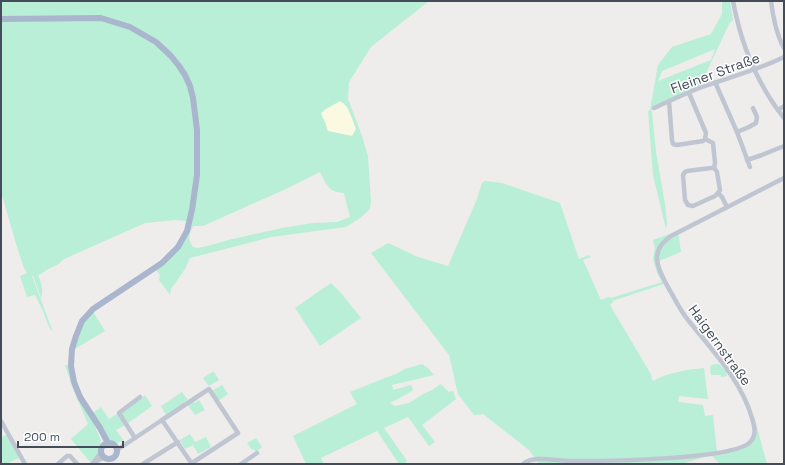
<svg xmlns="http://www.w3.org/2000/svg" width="785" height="465" font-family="'Space Grotesk',sans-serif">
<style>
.commercial{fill:#fcf9e3}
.green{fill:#b8efd6;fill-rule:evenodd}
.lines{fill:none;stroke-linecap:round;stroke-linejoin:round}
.minor{stroke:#bfc6d2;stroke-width:4.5}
.major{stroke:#aab6cd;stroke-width:6}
.labels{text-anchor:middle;stroke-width:3;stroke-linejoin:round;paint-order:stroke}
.street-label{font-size:14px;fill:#444c5a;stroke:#fff}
</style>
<rect width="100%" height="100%" fill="#efecec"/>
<path class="commercial" d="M339,101l4,2 4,4 9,22 -3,7 -26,-5 -2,-9 -3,-6 -1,-3 5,-4z"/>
<g class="green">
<path d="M1,1h428l-58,46 -22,35 -1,17 14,37 6,20 3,46 -1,7 -10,9 -14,9 -75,10 -81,21 -5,11 -14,20 -1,6 -11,-15 1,-5 -5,-6 22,-23 9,-16 2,-9 -13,-1 -30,3 -81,36 -7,6 -9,4 -7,5 -3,1c3,7 6,15 3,23l-8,-22h-1l21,56 -5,-7 -5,-14 -8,-16 -8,2 -7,-21 7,-3 -3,-5 -7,-21 -16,-55zM340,101c10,5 12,18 16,28l-4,7 -24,-5 -3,-9 -3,-6 -1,-3 5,-4zM320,172c7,13 8,20 24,21l6,24 -13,5 -24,1 -31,5 -54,12 -20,6 -11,2 -4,-1c-6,-8 -4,-12 0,-21h10l83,-37z"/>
<path d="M722,1h8l3,19 -4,4 -29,62 -10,8 -39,16 1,2 4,40 9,52 2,20 -1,5 -13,-54 -5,-64 2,-1 8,-45 14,-18 39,-13 11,-20zM715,49l-4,11 -53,21 4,-10z"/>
<path d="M485,181l17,2 58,20 19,56 10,-4 2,2 -8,3 18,40 7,-3 3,1 51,-16 -5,-9 -4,-14 2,-11 -2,-8 25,-9 3,21 -22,9 1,6 18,40 -14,-23 -52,17 1,1 -3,3 42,71 -1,2 2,3c15,-9 34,-11 51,-13l4,31 -29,-3 -1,6 25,3 2,11 8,-1 4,37c13,-2 28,-1 37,-12v-24l13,48h-47l-9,-9 -26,8v1h-146l-10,-14 -46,-36 -9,1 -16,-21 -9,-39 -78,-102 17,-10 30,14 30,9 29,-67 5,-16z"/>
<path d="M331,283l10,10 20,25 -41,28 -25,-38z"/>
<path d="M92,310l13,21 -32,19 10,-29z"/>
<path d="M422,364l6,4 6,7 -42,10 1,5 18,-5 2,5 -4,3 -19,10 5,3 14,-3 16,-10 7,-3 9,-6 8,8 4,-1 3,8 -34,26 13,17 -6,4 -21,-29 -24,11 23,33 -3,3h-5l-22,-33 -56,27 3,6h-18l-13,-28 64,-32 -7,-12 35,-14 11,-4 9,-5z"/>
<path d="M715,364h4l5,6 2,1 1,5 -6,1v-2h-10l-1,-9z"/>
<path d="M65,365h5l31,76 -3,9 1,1 -1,4 -8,7 -19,-23 17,-15 -15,-35z"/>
<path d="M212,372h2l5,8 -10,6 -6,-8z"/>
<path d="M222,385l6,9 -10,7 -6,-10z"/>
<path d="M182,392l6,8 -22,15 -5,-9z"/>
<path d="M145,395l7,11 -24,17 -6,-9 1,-3z"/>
<path d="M199,400l6,10 -10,5 -7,-10 5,-4 2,2z"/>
<path d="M101,407l8,12 8,-5 8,11 -9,5 8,11 -8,2 -7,-3 -15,-25v-3z"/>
<path d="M9,434l12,23 -15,7h-3l-2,-10v-17z"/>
<path d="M190,434l5,8 11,-5 5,10 -13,7 -5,-9 -8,4 -5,-9z"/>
<path d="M256,438l6,9 -6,5 -3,-3 -1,1 -5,-7z"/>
</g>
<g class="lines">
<g class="minor">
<path d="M733,1c8,43 24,83 51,117"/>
<path d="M771,1c2,16 5,33 13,47"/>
<path d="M715,82l22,50 13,35"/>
<path d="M669,101l3,39 1,4 4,1 26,-4 2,-2 1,-6 -17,-40"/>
<path d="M654,108c16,-7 32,-15 48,-21 28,-10 56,-17 82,-30"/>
<path d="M778,110l6,-4"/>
<path d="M737,132l12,-5 7,-4 1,-6 -4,-9"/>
<path d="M705,139l8,4 2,20 -1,5"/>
<path d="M747,160l15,-5 22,-9"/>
<path d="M711,168h3l3,4 3,18 -2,3 -3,3 -22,10 -5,-1 -3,-5 -2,-25 2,-3 2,-1z"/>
<path d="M718,193l4,4 5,10"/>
<path d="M162,420l47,-31 29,44 -46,30"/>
<path d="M1,421l24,43"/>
<path d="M135,438l-16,-25 21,-16"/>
<path d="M117,450l45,-30 30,44"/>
<path d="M97,461l7,-4"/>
<path d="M58,464l9,-8h3l7,8"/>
<path d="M92,464l9,-11"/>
<path d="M143,464l35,-22"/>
<path d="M241,464l16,-11"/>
<path d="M523,464c10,-10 37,-2 50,-3 28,0 165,-1 178,-20 6,-7 3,-16 1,-23 -11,-38 -40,-68 -64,-98 -8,-10 -13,-21 -19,-31 -5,-10 -12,-20 -12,-31 0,-10 6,-16 14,-22l113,-58"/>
</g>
<g class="major">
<path d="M1,19l100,-1 29,9 26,15 15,14 8,10 6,9 5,11 3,12 4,32v45l-5,35 -5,21 -9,16 -16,16 -69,46 -11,12 -6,15 -4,13 -1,17 3,16 6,15 20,31 8,15"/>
<circle cx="109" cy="451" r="8"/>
</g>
</g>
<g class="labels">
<g class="street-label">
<text transform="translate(715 73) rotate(-20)" y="5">Fleiner Straße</text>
<text transform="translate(720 345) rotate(54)" y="5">Haigernstraße</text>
</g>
</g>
<rect width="785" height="465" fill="none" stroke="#444c5a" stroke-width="4"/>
<path d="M18 441v6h105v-6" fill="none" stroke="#444c5a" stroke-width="2"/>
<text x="24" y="441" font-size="12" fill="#444c5a" stroke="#ffffff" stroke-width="3" paint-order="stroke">200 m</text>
</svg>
